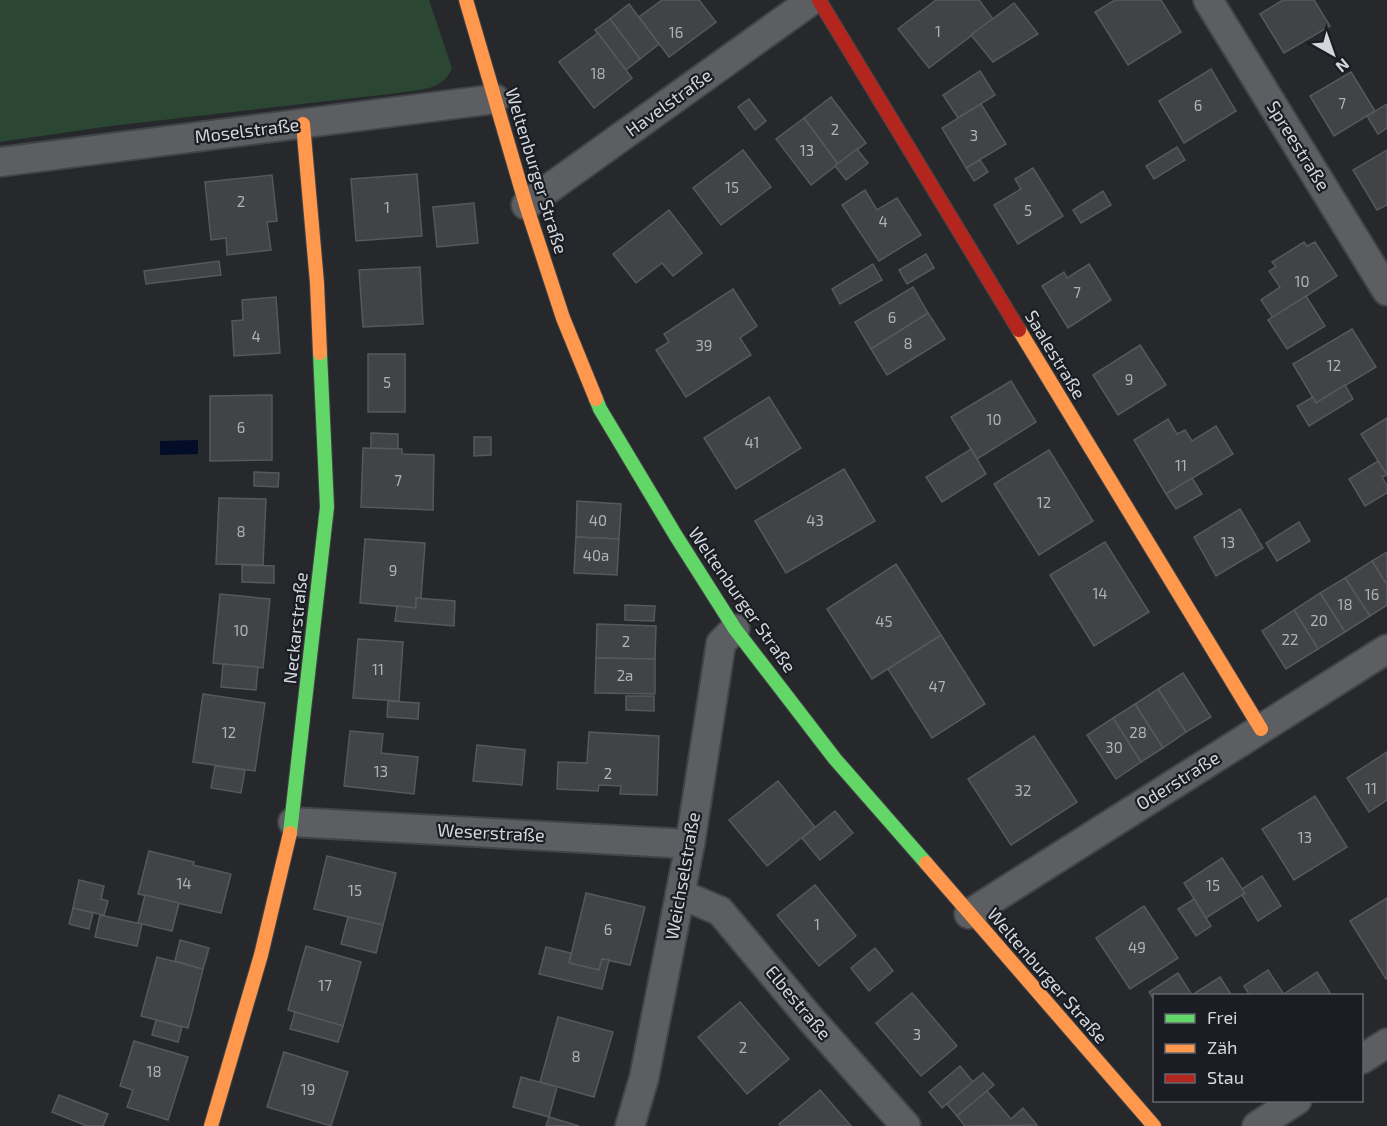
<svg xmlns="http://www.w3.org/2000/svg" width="1387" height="1126" font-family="'Exo 2',sans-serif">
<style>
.green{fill:#2b4734}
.water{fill:#040d28}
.building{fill:#414346;stroke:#56585b;stroke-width:1.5}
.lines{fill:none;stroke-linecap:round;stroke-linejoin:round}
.street-casing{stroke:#424448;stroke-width:32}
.fast-casing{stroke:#424448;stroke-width:16}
.slow-casing{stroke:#424448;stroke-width:16}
.jam-casing{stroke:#424448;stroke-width:16}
.street{stroke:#5c5e61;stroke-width:28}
.fast{stroke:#63d668;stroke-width:14}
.slow{stroke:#ff974d;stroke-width:14}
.jam{stroke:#b3261e;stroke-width:14}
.labels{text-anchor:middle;stroke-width:4.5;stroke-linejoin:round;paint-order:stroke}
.number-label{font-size:15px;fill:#afb2b6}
.street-label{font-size:18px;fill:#d4d7dc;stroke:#1a1d24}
</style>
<rect width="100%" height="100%" fill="#26282b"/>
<path class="green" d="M0,0h429l23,68c-9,23 -32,21 -54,25l-295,34 -103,15z"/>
<path class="water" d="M198,440v14l-38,1v-14z"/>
<g class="building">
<path d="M662,0h37l17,22 -47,35 -30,-40z"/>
<path d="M936,0h43l14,19 -64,49 -31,-39z"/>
<path d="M1115,0h46l20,32 -53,33 -33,-53z"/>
<path d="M1283,0h31l16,26 -46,27 -24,-39z"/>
<path d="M1014,3l24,31 -45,28 -22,-27z"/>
<path d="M629,4l30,40 -19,15 -30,-40z"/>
<path d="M610,19l30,40 -14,11 -31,-40z"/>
<path d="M598,33l34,45 -38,30 -35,-46z"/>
<path d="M1211,69l25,42 -52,32 -25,-42z"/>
<path d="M980,71l15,24 -37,23 -15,-23z"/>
<path d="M1351,72l24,39 -41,25 -24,-40z"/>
<path d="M831,97l35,46 -28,21 -34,-46z"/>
<path d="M749,99l17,22 -11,9 -17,-23z"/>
<path d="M981,104l25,40 -40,24 -24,-40z"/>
<path d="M1387,104v24l-9,6 -11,-18z"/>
<path d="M804,118l34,46 -27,21 -35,-46z"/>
<path d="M1177,147l8,13 -31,19 -8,-13z"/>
<path d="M857,149l11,14 -22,17 -11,-14z"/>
<path d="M743,150l28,37 -50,38 -28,-37z"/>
<path d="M1387,150v55l-10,5 -24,-40z"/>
<path d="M980,160l8,12 -14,9 -8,-13z"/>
<path d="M1033,168l30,48 -45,28 -24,-39 27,-16 -6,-10z"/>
<path d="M417,174l5,62 -66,5 -5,-62z"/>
<path d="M272,175l5,46 -10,1 4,28 -44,5 -1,-17 -15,2 -6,-58z"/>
<path d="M865,190l12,20 20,-12 24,37 -42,26 -37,-56z"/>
<path d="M1103,191l8,14 -30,18 -8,-13z"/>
<path d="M474,203l4,40 -41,4 -4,-40z"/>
<path d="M669,210l33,43 -29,23 -11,-13 -26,20 -23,-29z"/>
<path d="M1304,242l3,4 8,-4 22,34 -64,42 -12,-18 19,-13 -11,-16 7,-4 -4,-5z"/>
<path d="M926,254l8,14 -27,16 -8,-14z"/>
<path d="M219,261l2,14 -75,9 -2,-13z"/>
<path d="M873,264l9,16 -42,24 -8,-15z"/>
<path d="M1089,264l22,36 -43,28 -26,-42 22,-14 3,6z"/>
<path d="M420,267l3,57 -60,3 -4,-57z"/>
<path d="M913,287l15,26 -57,36 -16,-27z"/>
<path d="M733,289l24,37 -17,12 11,17 -65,42 -30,-47 13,-8 -5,-8z"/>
<path d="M1306,296l19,30 -38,23 -19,-29z"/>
<path d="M276,297l4,56 -46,3 -2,-35 11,-1 -1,-20z"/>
<path d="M928,313l17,26 -58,36 -16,-26z"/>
<path d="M1352,329l24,38 -60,36 -23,-39z"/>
<path d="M1140,345l26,40 -48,30 -25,-40z"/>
<rect x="368" y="354" width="37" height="58"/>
<path d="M1011,381l25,41 -59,37 -26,-42z"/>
<path d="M1345,385l8,14 -44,27 -12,-20 16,-9 3,6z"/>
<path d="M272,395v65l-62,1v-65z"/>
<path d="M769,397l32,51 -65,41 -32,-51z"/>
<path d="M1387,418v57l-26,-41z"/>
<path d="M1168,419l9,15 8,-4 7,11 24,-15 17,28 -67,40 -32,-54z"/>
<path d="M371,433l27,1v15l-27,-1z"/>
<path d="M474,437h17v18l-17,1z"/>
<path d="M363,448l39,1v5l32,1 -1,55 -72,-3z"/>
<path d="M971,449l15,25 -44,28 -16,-25z"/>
<path d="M1049,450l44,71 -54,34 -45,-71z"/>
<path d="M1378,461l9,14 -5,2 5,9v7l-22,13 -16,-27z"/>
<path d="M844,469l31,52 -89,52 -31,-52z"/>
<path d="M254,472l25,1 -1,14 -24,-1z"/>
<path d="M1192,478l10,16 -26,15 -10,-15z"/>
<path d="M219,498l47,1 -3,66 -47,-1z"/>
<path d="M577,501l44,3 -2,35 -43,-2z"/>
<path d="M1240,509l23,39 -47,28 -22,-39z"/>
<path d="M1299,522l11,19 -33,20 -11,-18z"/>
<path d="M576,537l43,2 -2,36 -43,-2z"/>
<path d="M365,539l60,4 -4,55h-5v10l-56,-5z"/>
<path d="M1105,542l44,70 -55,34 -44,-71z"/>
<path d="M1387,552v33l-15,-24z"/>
<path d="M1372,561l15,24v20l-17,11 -25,-38z"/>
<path d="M896,564l45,71 -69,44 -45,-70z"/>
<path d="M242,565l32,1v17l-32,-1z"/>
<path d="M1345,578l25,38 -25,16 -25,-39z"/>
<path d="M1320,593l25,39 -27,17 -24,-39z"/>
<path d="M220,594l50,5 -7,69 -50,-5z"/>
<path d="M416,598l39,3 -1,25 -59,-5 2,-15 19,2z"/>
<path d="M625,605l30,1 -1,15 -29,-1z"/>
<path d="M1294,610l24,39 -32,20 -24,-38z"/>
<path d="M597,624l59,2 -1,33 -59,-1z"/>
<path d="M941,635l44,69 -53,34 -44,-69z"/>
<path d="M358,639l45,3 -4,59 -46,-3z"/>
<path d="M596,658l59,1v35l-60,-1z"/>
<path d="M223,664l35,3 -2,23 -35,-3z"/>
<path d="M1183,673l28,44 -25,15 -28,-43z"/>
<path d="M1158,689l28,43 -23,16 -28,-44z"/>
<path d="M203,694l62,9 -10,68 -62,-9z"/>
<path d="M626,696h28v15l-28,-1z"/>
<path d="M388,701l31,2 -1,16 -31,-2z"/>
<path d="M1135,704l28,44 -22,14 -28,-44z"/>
<path d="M1113,718l28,44 -25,17 -29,-44z"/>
<path d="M350,731l33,3 -2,19 37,4 -4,37 -70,-8z"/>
<path d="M589,732l70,4 -2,59 -37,-1 1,-8 -22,-1 -1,6 -41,-2 1,-27 29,1z"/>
<path d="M1034,736l43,66 -66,43 -43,-66z"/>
<path d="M477,745l48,5 -3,35 -49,-4z"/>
<path d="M1387,752v48l-18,12 -22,-34z"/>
<path d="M215,766l30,4 -4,23 -30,-5z"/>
<path d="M778,781l37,46 -48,39 -38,-46z"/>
<path d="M1315,796l32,51 -53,33 -32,-51z"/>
<path d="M835,811l18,22 -33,27 -18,-22z"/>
<path d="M149,851l45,11 -1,3 38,9 -10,39 -83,-19z"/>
<path d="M327,856l69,17 -13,52 -69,-16z"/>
<path d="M1222,858l23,35 -39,25 -22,-35z"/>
<path d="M1262,876l19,30 -23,15 -16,-26 3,-2 -3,-4z"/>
<path d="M79,880l25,6 -3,13 7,2 -4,14 -31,-7z"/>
<path d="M815,885l41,51 -37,30 -42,-51z"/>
<path d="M586,893l59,14 -15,58 -28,-6 -3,11 -30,-7z"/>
<path d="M145,895l34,8 -7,28 -34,-8z"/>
<path d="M1387,898v80l-1,1 -36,-58z"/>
<path d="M1194,899l17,27 -15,10 -18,-27z"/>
<path d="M1144,906l34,52 -48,31 -34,-51z"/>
<path d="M73,908l20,5 -4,16 -20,-5z"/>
<path d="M100,915l42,9 -5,22 -42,-9z"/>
<path d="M348,917l35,8 -7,28 -35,-9z"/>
<path d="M180,940l29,8 -6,21 -28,-8z"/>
<path d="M306,946l55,16 -18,64 -55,-16z"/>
<path d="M546,947l25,6 -2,10 30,7 3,-11 7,1 -7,29 -63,-15z"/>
<path d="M875,948l18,23 -24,20 -18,-23z"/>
<path d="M157,957l46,12 -15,59 -47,-12z"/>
<path d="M1268,970l17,26h-35l-6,-10z"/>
<path d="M1317,972l15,24h-47l-1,-2z"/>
<path d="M1178,973l14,22 -38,1v4l-5,-8z"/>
<path d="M1220,977l12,19h-40v-1z"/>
<path d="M912,993l45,53 -36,30 -45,-53z"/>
<path d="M740,1002l49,57 -42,35 -49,-57z"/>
<path d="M295,1012l48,14 -5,16 -48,-13z"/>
<path d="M558,1017l55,15 -19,65 -54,-15z"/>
<path d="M156,1020l26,7 -4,15 -26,-7z"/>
<path d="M134,1041l54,16 -20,63 -41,-13 6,-17 -13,-4z"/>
<path d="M284,1052l64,20 -17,54 -64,-19z"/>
<path d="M960,1066l13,16 -31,26 -13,-16z"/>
<path d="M983,1073l11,12 -37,31 -10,-12z"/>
<path d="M521,1077l36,10 -8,30 -36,-10z"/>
<path d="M820,1090l31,36h-70l-2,-2z"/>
<path d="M987,1091l24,28 12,-11 14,17 -72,1 -8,-10z"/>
<path d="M59,1095l49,19 -5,12h-16l-35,-14z"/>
<path d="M549,1117l30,9h-33z"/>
</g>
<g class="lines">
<g class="street-casing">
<g id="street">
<path d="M1208,0l179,291"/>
<path d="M0,162l495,-63"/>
<path d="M526,205l286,-205"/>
<path d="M293,822l397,22"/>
<path d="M680,894l40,17 88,105 98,110"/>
<path d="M969,914l418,-265"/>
<path d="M1362,1059l25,-16"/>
<path d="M630,1126l14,-48 46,-234 31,-201 14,-14"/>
<path d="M1257,1126l40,-26"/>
</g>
</g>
<g class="fast-casing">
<g id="fast">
<path d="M596,399l4,10 76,127 59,93 100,130 91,104"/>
<path d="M290,833l37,-326 -7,-154"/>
</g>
</g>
<g class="slow-casing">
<g id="slow">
<path d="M466,0l60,205 37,113 33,81"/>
<path d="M303,124l14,159 3,70"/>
<path d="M1019,330l242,399"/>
<path d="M926,863l228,263"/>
<path d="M211,1126l50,-171 29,-122"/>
</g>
</g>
<g class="jam-casing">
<path id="jam" d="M819,0l200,330"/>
</g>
<use href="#street" class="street"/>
<use href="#fast" class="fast"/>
<use href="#slow" class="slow"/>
<use href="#jam" class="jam"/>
</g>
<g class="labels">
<g class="number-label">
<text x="938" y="37">1</text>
<text x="676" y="38">16</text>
<text x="598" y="79">18</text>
<text x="1342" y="109">7</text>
<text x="1198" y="111">6</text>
<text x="835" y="135">2</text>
<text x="974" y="141">3</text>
<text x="807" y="156">13</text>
<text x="732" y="193">15</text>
<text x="241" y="207">2</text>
<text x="387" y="213">1</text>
<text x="1028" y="216">5</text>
<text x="883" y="227">4</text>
<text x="1302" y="287">10</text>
<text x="1077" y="298">7</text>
<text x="892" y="323">6</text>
<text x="256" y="342">4</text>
<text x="908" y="349">8</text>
<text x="704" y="351">39</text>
<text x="1334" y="371">12</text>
<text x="1129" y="385">9</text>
<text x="387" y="388">5</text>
<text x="994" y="425">10</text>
<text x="241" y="433">6</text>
<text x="752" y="448">41</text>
<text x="1181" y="471">11</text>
<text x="398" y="486">7</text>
<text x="1044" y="508">12</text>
<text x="598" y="526">40</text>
<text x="815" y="526">43</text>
<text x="241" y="537">8</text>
<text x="1228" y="548">13</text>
<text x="596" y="561">40a</text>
<text x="393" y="576">9</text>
<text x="1100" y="599">14</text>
<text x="1372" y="600">16</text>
<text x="1345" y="610">18</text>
<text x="1319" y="626">20</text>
<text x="884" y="627">45</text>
<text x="241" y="636">10</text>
<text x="1290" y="645">22</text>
<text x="626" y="647">2</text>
<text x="378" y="675">11</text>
<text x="625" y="681">2a</text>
<text x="937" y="692">47</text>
<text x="229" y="738">12</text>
<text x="1138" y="738">28</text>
<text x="1114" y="753">30</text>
<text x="381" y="777">13</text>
<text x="608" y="779">2</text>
<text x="1371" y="794">11</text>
<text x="1023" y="796">32</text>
<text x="1305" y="843">13</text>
<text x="184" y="889">14</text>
<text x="1213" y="891">15</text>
<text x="355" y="896">15</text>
<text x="817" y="930">1</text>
<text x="608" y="935">6</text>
<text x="1137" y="953">49</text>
<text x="325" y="991">17</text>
<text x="917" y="1040">3</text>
<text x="743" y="1053">2</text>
<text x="576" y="1062">8</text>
<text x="154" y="1077">18</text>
<text x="308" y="1095">19</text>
</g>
<g class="street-label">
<text transform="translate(669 103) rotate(-36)" y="6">Havelstraße</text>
<text transform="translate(247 131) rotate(-7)" y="6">Moselstraße</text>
<text transform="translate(1298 146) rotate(58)" y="6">Spreestraße</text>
<text transform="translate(536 171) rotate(73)" y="6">Weltenburger Straße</text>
<text transform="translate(1055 355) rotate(59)" y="6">Saalestraße</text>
<text transform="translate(742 600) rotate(55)" y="6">Weltenburger Straße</text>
<text transform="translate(296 628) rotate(-84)" y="6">Neckarstraße</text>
<text transform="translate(1178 781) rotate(-32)" y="6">Oderstraße</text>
<text transform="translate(491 833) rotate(3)" y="6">Weserstraße</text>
<text transform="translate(683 876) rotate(-80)" y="6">Weichselstraße</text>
<text transform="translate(1047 976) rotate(49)" y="6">Weltenburger Straße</text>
<text transform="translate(798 1003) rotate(50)" y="6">Elbestraße</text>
</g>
</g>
<rect x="1153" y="994" width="210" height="108" fill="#1a1d24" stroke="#64676e" stroke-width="1.5"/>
<rect x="1165" y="1014" width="30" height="9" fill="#63d668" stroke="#64676e" stroke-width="1.5"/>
<text x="1207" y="1024" font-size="18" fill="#d4d7dc">Frei</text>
<rect x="1165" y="1044" width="30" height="9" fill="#ff974d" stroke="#64676e" stroke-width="1.5"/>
<text x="1207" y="1054" font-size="18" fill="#d4d7dc">Zäh</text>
<rect x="1165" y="1074" width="30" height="9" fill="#b3261e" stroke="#64676e" stroke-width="1.5"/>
<text x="1207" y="1084" font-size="18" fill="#d4d7dc">Stau</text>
<g transform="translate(1333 54) rotate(140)" stroke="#1a1d24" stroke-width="4.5" paint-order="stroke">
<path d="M0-4.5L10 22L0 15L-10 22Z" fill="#d4d7dc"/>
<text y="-9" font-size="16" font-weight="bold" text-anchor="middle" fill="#d4d7dc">N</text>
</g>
</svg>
